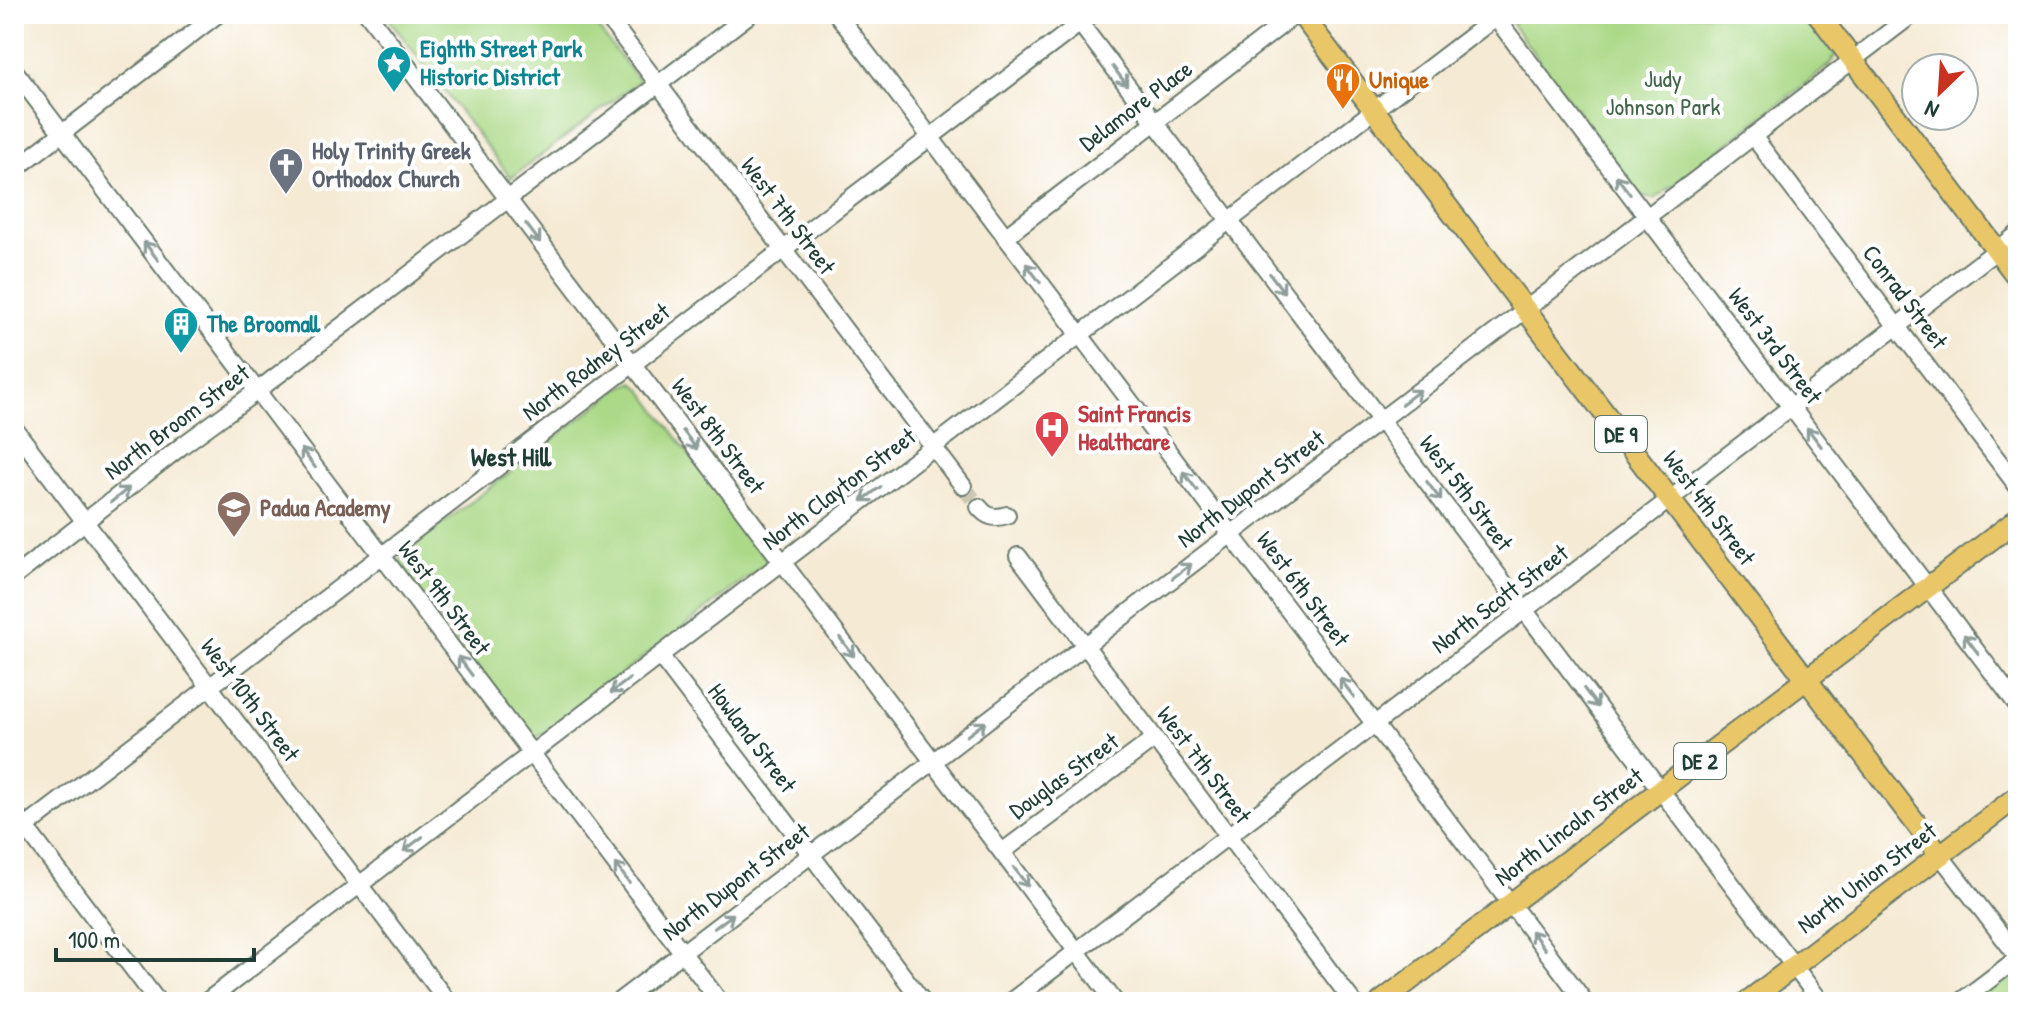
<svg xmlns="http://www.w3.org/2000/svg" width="2032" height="1016" font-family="'Patrick Hand',sans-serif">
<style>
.green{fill:#abd987;stroke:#658b5e;stroke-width:2}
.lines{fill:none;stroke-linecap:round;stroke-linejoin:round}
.minor-tunnel{stroke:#cac7b4;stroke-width:16;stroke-dasharray:16 8;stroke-linecap:butt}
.minor-casing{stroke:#6a7a6c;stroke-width:20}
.major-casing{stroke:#6a7a6c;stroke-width:24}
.minor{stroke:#fff;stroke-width:16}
.major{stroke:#e9c769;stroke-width:20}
.oneway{stroke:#8f9e9a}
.labels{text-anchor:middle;stroke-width:8;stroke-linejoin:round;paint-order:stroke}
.shield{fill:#fff;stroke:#627771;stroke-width:2}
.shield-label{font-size:22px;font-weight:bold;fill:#1f3d34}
.culture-label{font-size:24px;font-weight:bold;fill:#0d838f;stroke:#fff;text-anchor:start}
.park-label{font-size:24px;fill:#426449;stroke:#fff}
.food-label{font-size:24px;font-weight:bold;fill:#c56008;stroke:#fff;text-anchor:start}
.street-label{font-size:24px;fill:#1f3d34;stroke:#fff}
.worship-label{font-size:24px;font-weight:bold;fill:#5b616d;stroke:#fff;text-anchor:start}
.health-label{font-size:24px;font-weight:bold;fill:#be3a42;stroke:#fff;text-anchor:start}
.education-label{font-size:24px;font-weight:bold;fill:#785e54;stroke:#fff;text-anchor:start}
.neighbourhood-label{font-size:26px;font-weight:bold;fill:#1f3d34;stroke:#fff}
</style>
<rect width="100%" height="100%" fill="#fff"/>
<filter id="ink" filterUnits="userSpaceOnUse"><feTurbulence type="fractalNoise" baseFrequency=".0125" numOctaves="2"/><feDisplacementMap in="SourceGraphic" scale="16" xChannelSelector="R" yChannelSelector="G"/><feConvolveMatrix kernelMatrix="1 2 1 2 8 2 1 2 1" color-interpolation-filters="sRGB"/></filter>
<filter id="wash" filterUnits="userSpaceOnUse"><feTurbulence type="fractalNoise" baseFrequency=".006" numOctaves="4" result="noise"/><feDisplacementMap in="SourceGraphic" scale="32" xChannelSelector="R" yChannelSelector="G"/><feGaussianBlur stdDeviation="1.8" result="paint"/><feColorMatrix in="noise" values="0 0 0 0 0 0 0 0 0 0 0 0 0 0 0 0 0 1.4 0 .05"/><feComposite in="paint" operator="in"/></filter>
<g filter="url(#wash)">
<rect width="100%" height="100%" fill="#f5ead4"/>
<g class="green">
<path d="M385,14h202l52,67 -128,97z"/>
<path d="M1521,14h286l29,39 -5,11 -176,135 -13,-2 -130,-173z"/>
<path d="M633,382l9,8 126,172 -225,172 -10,4 -12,-9 -116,-156 -5,-13 11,-12 209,-160z"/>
<path d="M2018,958v44h-58z"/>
</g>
</g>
<g filter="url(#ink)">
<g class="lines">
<path class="minor-tunnel" d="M963,486l16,21"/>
<g class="minor-casing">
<g id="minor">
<path d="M368,14l747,988"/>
<path d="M605,14l358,472"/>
<path d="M837,14l748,988"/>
<path d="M1073,14l748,988"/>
<path d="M1493,14l525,692"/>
<path d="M14,70l706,932"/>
<path d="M1753,136l265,351"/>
<path d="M14,170l204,-156"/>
<path d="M1005,237l291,-223"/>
<path d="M14,428l434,574"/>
<path d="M979,507c8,10 15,12 28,8"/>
<path d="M1018,556l335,446"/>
<path d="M14,577l169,-132 74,-54 493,-377"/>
<path d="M660,656l263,346"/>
<path d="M14,812l144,190"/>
<path d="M14,836l1078,-822"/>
<path d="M1002,852l152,-113"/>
<path d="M1940,855l78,102"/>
<path d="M206,1002l1294,-988"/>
<path d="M618,1002l1295,-988"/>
<path d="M1010,1002l1008,-768"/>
<path d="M1960,1002l58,-44"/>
</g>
</g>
<g class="major-casing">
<g id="major">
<path d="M1301,14l639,841"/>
<path d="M1818,14l200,264"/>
<path d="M1381,1002l637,-483"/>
<path d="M1747,1002l271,-206"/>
</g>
</g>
<use href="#minor" class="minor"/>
<use href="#major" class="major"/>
</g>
<defs><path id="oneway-shaft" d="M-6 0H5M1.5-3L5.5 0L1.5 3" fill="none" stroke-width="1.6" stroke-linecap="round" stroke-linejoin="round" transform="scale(2)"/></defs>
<g class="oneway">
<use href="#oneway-shaft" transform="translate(1120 76) rotate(53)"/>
<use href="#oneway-shaft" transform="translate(1623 185) rotate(-127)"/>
<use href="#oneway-shaft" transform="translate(533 233) rotate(53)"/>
<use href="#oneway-shaft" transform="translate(151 251) rotate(-127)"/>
<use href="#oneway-shaft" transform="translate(1033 273) rotate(-127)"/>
<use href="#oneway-shaft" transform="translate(1277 283) rotate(53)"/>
<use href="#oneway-shaft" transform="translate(1411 397) rotate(-37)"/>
<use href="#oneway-shaft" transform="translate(1814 437) rotate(-127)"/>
<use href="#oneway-shaft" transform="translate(690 440) rotate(53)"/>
<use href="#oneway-shaft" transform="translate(308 458) rotate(-127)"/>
<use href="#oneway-shaft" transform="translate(1190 481) rotate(-127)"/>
<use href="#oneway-shaft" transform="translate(1434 491) rotate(53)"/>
<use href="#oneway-shaft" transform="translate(871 494) rotate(143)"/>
<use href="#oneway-shaft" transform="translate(120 495) rotate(-39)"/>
<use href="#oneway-shaft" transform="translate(1182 571) rotate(-37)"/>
<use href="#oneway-shaft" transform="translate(1971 644) rotate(-127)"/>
<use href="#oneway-shaft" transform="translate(847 647) rotate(53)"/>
<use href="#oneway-shaft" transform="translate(465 666) rotate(-127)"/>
<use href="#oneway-shaft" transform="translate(620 686) rotate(143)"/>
<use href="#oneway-shaft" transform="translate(1347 688) rotate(-127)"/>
<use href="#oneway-shaft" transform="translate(1591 698) rotate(53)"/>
<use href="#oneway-shaft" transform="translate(976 729) rotate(-37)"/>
<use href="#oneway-shaft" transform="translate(413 844) rotate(143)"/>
<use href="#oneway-shaft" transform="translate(622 873) rotate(-127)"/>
<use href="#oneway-shaft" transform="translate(1021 877) rotate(53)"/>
<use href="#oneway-shaft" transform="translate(724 921) rotate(-37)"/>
<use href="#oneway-shaft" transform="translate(1538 940) rotate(-127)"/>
</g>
</g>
<defs>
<g id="sight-pin" transform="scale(1.8)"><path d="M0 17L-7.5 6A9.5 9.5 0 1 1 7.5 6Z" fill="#0f9aa8" stroke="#fff"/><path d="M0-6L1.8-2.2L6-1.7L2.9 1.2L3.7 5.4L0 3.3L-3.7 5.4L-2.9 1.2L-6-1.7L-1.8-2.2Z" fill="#fff"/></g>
<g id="restaurant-pin" transform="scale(1.8)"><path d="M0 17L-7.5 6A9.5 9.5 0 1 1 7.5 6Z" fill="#e8710a" stroke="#fff"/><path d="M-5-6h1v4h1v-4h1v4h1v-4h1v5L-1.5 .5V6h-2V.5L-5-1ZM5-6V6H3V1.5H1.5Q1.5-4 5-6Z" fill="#fff"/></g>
<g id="church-pin" transform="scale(1.8)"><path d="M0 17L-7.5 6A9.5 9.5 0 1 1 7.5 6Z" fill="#6b7280" stroke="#fff"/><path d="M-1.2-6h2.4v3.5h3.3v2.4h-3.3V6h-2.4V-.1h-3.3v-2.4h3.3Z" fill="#fff"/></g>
<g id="building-pin" transform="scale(1.8)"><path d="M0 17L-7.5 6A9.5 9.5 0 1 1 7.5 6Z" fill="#0f9aa8" stroke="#fff"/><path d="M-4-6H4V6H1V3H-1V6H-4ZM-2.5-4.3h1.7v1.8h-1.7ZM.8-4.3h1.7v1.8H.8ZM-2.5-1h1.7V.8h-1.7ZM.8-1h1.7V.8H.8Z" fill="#fff"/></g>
<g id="hospital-pin" transform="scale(1.8)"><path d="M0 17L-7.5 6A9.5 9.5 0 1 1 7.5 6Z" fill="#e0444e" stroke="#fff"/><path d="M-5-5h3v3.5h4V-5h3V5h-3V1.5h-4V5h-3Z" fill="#fff"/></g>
<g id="school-pin" transform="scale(1.8)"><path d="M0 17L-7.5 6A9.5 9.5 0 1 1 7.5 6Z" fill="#8d6e63" stroke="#fff"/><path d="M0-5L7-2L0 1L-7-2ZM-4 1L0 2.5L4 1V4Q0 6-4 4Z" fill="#fff"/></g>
</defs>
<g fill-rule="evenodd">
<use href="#sight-pin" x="394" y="63"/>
<use href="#restaurant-pin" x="1343" y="80"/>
<use href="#church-pin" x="286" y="165"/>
<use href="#building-pin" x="181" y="324"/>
<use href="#hospital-pin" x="1052" y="428"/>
<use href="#school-pin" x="234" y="508"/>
</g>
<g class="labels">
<g class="shield">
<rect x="1595" y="416" width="52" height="36" rx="6"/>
<rect x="1674" y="743" width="52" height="36" rx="6"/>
</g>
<g class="shield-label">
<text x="1621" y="442">DE 9</text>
<text x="1700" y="769">DE 2</text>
</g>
<g class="culture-label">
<text x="420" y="57">Eighth Street Park<tspan x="420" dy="28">Historic District</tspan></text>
<text x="207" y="332">The Broomall</text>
</g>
<g class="park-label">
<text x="1663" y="87">Judy<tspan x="1663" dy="28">Johnson Park</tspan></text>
</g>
<g class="food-label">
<text x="1369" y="88">Unique</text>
</g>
<g class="street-label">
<text transform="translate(1136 106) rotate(-37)" y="8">Delamore Place</text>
<text transform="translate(788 216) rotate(53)" y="8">West 7th Street</text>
<text transform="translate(1905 297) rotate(53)" y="8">Conrad Street</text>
<text transform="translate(1775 346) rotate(53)" y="8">West 3rd Street</text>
<text transform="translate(596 362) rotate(-37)" y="8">North Rodney Street</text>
<text transform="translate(177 422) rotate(-37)" y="8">North Broom Street</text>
<text transform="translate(718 436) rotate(53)" y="8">West 8th Street</text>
<text transform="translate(839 489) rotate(-37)" y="8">North Clayton Street</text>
<text transform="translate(1251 489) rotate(-37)" y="8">North Dupont Street</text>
<text transform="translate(1466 493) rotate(53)" y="8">West 5th Street</text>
<text transform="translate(1709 508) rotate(53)" y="8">West 4th Street</text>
<text transform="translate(1303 589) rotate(53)" y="8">West 6th Street</text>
<text transform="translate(444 598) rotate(53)" y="8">West 9th Street</text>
<text transform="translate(1500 599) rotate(-37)" y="8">North Scott Street</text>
<text transform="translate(250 700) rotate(53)" y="8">West 10th Street</text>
<text transform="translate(752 738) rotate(53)" y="8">Howland Street</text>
<text transform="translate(1204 765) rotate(53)" y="8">West 7th Street</text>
<text transform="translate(1064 776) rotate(-36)" y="8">Douglas Street</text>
<text transform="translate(1569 827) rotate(-37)" y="8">North Lincoln Street</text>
<text transform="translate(1867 878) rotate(-37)" y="8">North Union Street</text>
<text transform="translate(736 882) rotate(-37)" y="8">North Dupont Street</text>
</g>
<g class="worship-label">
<text x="312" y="159">Holy Trinity Greek<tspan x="312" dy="28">Orthodox Church</tspan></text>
</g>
<g class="health-label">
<text x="1078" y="422">Saint Francis<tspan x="1078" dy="28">Healthcare</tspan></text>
</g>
<g class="education-label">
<text x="260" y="516">Padua Academy</text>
</g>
<g class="neighbourhood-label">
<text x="511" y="466">West Hill</text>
</g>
</g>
<rect width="2032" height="1016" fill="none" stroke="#fff" stroke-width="48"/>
<g transform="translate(1940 92) rotate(205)"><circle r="38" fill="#ffffff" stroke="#a5b1ae" stroke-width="2"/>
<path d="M0-6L14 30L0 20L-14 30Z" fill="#c8321e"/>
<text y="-12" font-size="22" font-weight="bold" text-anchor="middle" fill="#1f3d34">N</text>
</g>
<path d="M56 948v12h198v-12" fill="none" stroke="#1f3d34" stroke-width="4"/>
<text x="68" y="948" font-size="24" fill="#1f3d34" stroke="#ffffff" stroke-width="6" paint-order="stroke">100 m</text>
</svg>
